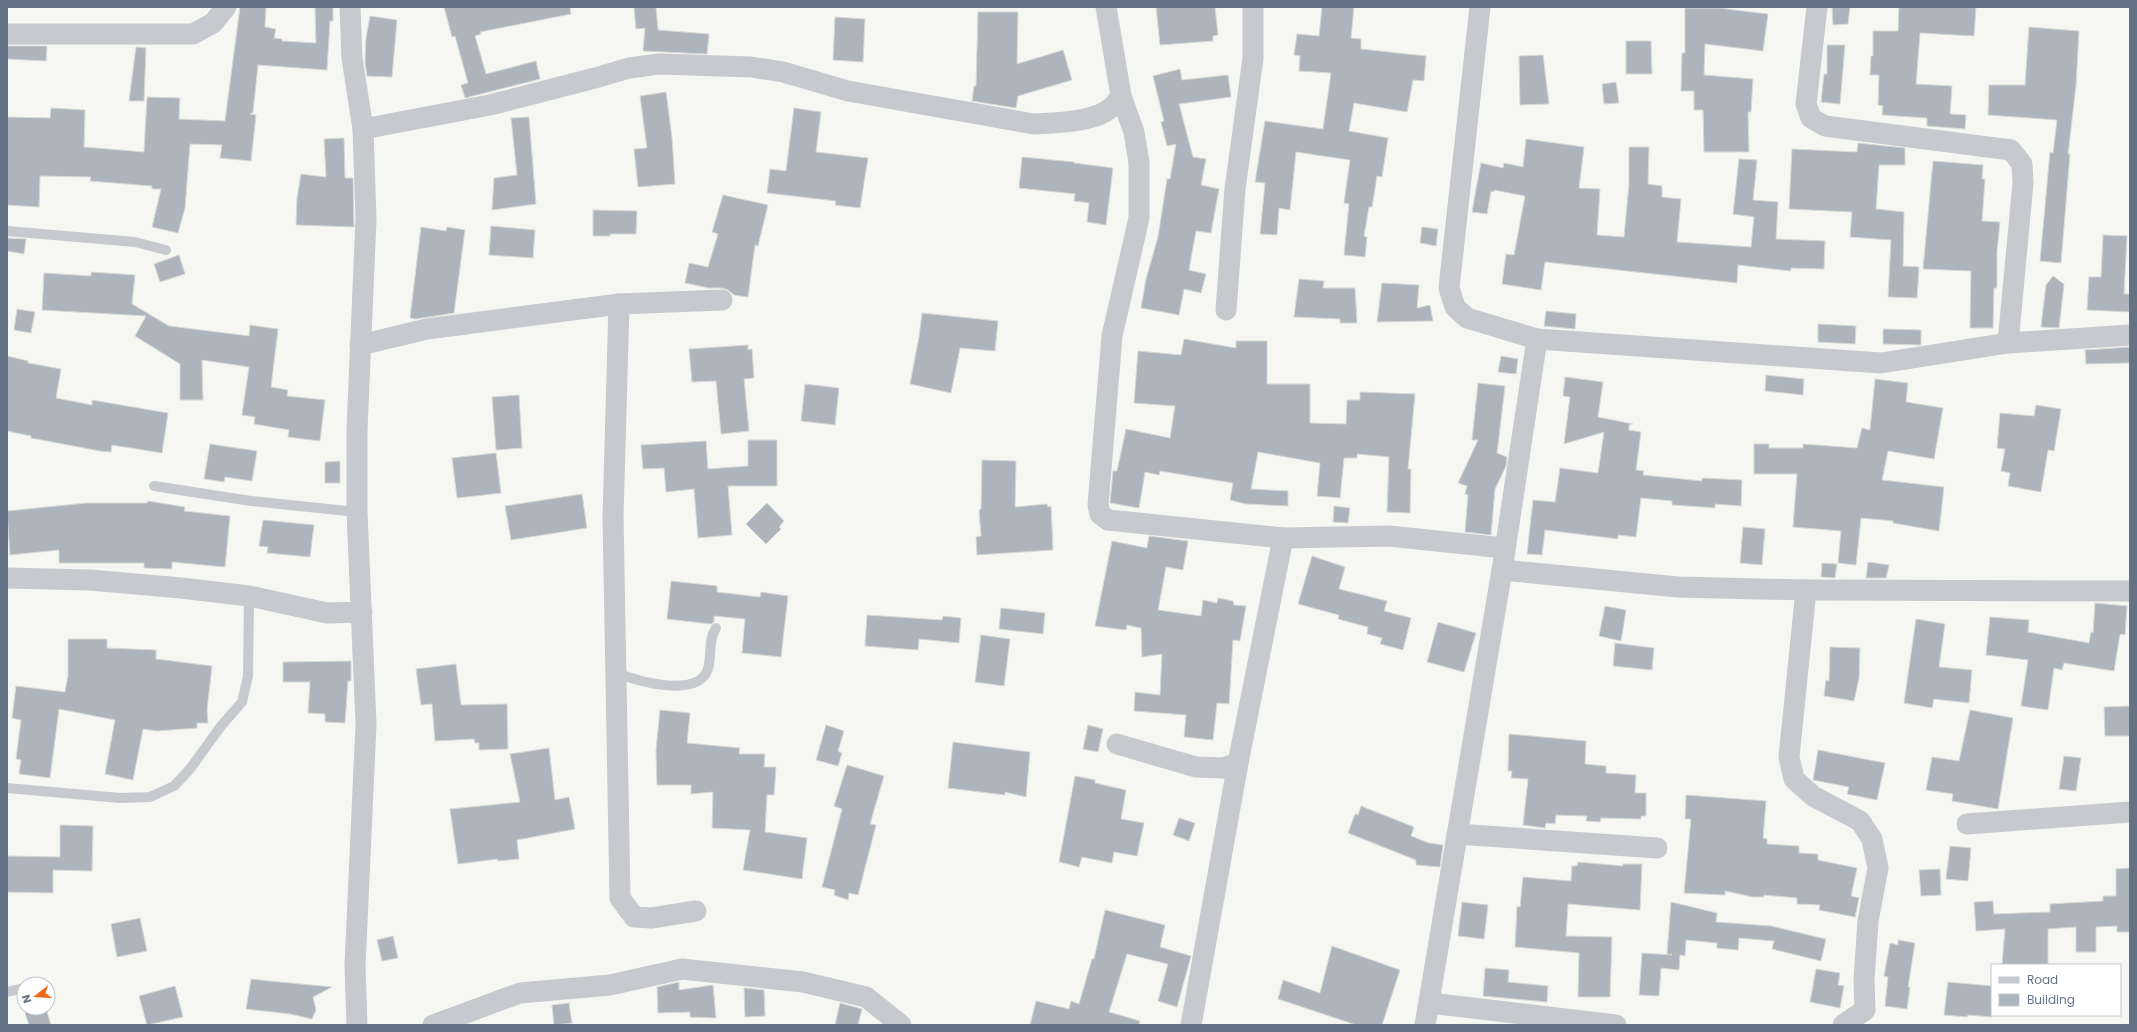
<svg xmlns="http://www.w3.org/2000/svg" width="2137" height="1032" font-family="Poppins,sans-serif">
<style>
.building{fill:#aeb4bb;stroke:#d8d8d5}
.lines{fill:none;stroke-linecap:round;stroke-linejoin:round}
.lane{stroke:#c6c9cd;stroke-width:10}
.street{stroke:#c6c9cd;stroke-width:21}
</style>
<rect width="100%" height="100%" fill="#f6f7f3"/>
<g class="building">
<path d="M240,7h26l-1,20 11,2 -2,9 8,1v2l34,2 -1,-36h18v14h-3l-3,49 -69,-5 -5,47 -3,2 6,1 -5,46 -31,-3 2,-13 -32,-1 -5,64 -7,25 -26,-6 9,-38h-9v-3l-62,-5 1,-4 -51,-1 -1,31 -32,-2v-88l43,1 1,-10 34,2 -1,37 60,5 3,-55 33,1 -1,21 46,2z"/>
<path d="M444,7h126l1,7 -91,18 1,2 -6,2 11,38 50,-13 4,18 -75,19 -4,-13 7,-2 -13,-47 -3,1z"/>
<path d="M634,7h22l2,23 51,4 -2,20 -64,-3 2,-23 -9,1z"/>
<path d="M1156,7h59l3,28 -5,1v5l-53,4z"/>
<path d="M1322,7h32l-3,31 10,1v10l65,7 -2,25 -11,-1 -6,32 -53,-9 -5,28 39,7 -6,39 -5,-1 -5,31h-3l-5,29 3,1 -2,20 -21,-2 5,-51 -5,-1 6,-43 -54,-8 -6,58 -11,-2 -2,27 -17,-1 5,-51 -10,-1 10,-61 58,8 8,-56 -32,-2 1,-15 -6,-1 3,-21 22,2z"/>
<path d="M1832,7h18l-2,17 -15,1z"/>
<path d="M1899,7h77l-2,29 -54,-3 -4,51 36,2 -2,28 16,1 -1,14 -38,-3v-8l-45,-3 1,-9 -5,-1 1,-30h-9l1,-19h2v-25h25z"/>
<path d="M1685,8h34l49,6 -5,37 -58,-7 -1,31 49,4 -2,33h-3l1,40h-45l-1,-42h-9v-19h-13l1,-38h3z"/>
<path d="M978,12h40l-1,52 46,-14 9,30 -54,16 -2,12 -44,-7 2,-15h2z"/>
<path d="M370,16l27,4 -5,57 -25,-1 -2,-14 1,-24z"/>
<path d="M835,17l30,2 -2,43 -30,-2z"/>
<path d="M2029,27l50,4 -3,55 -8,68h2l-9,109 -21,-2 10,-109 3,1 4,-33 -69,-5 1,-30h36z"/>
<path d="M1626,41h25l1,33h-26z"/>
<path d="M1827,45h18l-5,59 -19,-2 3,-28h3z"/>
<path d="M7,46h40l-1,15 -39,-2z"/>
<path d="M136,47l10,1 -2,53h-15z"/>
<path d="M1543,55l6,49 -29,1 -1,-49z"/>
<path d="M1180,69l2,11 46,-5 3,22 -52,7 14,53 13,2 -5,26 18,4 -8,44 -15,-2 -7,39 17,4 -5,19 -17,-4 -5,26 -38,-7 5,-29 12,-42 9,-58h3l6,-35 -9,2 -6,-24 3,-1 -11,-45z"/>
<path d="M1616,82l3,21 -15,1 -2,-20z"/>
<path d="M666,92l6,46 3,46 -37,3 -4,-38 13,-1 -7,-52z"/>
<path d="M794,108l27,4 -5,40 52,6 -8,50 -25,-3 1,-4 -69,-8 3,-24 16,2z"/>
<path d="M529,117l7,87 -44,6 2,-32 23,-3 -6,-57z"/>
<path d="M344,138l1,40h8l1,49 -58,-2 1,-27 4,-24 25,3 -2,-38z"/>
<path d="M1526,139l58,8 -5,41 21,1 -3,46 27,2 5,-53v-37h20l-1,37 14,2v11l19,2 -4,43 74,5 3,-30 -21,-3 6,-55 18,1 -4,40 25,2 -2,37 49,2 -1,28 -33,-1v3l-53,-6 -1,18 -192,-21 -4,28 -39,-6 4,-30 8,1 11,-59 -31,-6v2l-3,-1 -4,23 -15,-2 4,-23 5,-26 22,5 1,-5 19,4z"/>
<path d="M1858,143l47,5v17h-26l-3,44 28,3 -1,54 16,1 -2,31 -29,-1 3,-57 -41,-3 2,-25 -63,-3 3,-60 65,3z"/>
<path d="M1022,157l52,5v1l39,5 -7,57 -19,-3 2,-19 -15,-2 1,-7 -56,-6z"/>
<path d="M1933,161l50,4 -1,14h3l-3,42 18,1 -3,29v37h-3l-1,40h-23l1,-57 -48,-2z"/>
<path d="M723,195l45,10 -10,41 -3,-1 -7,52 -14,-2 -6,-5 -6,-2h-13l-24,-5 4,-20 19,4 10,-33 -6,-2z"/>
<path d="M593,210l44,1 -1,23h-26v2h-17z"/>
<path d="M491,226l44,4 -2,28 -44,-3z"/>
<path d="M421,227l25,4 1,-4 18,3 -11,83 -38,6 -6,-1z"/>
<path d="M1422,227l16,2 -2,17 -16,-3z"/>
<path d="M2103,235l24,1 -3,58h6v18l-43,-2 2,-33h12z"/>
<path d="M7,238l19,1 -2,15 -17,-3z"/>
<path d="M179,255l6,19 -25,8 -6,-18z"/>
<path d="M91,272l44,3 -3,29 37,22 80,10 1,-11 28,4 -7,58 17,3 -1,6 38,4 -5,41 -32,-4 1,-7 -35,-6 1,-7 -13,-2 7,-48 -47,-7 1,40h-23v-36l-45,-28 11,-20 -104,-6 2,-37 47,3z"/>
<path d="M2053,276l11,8 -5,44 -18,-1 5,-42z"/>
<path d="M1299,279l25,2 -1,7h32l2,35h-17v-4l-46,-2z"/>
<path d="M1382,283l37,2 -2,23 13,-3 3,16 -56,1z"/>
<path d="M17,309l18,3 -4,21 -17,-3z"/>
<path d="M1546,311l30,3 -1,15 -31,-3z"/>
<path d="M922,313l76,8 -3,30 -35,-3 -9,45 -41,-9 9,-47z"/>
<path d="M1818,324l38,2 -1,18 -37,-2z"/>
<path d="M1883,329l38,1v15l-38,-1z"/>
<path d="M1184,339l52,9v-7h31v43h43v39l36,1 1,-24h13v-8l55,2 -7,75h3l-1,44 -23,-1 2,-55 -32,-3v4h-13l-4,40 -23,-2 3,-33 -62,-11 -7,37 37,2v15l-42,-2 -16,-4 3,-17 -73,-12 -1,4 -14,-3 -6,36 -29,-5 3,-32h4l9,-42 44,9 5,-32 -41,-3 4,-52 43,4z"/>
<path d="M748,345v5l4,-1 2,29 -10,1 5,52 -28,3 -5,-53 -24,1 -3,-33z"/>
<path d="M2130,347v16l-44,1 -1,-14z"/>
<path d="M7,356l21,5v2l33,6 -5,29 36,7v-5l76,13 -6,40 -50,-8 -1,7 -11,-1 -69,-13v-2l-24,-5z"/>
<path d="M1501,356l17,3 -2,15 -18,-2z"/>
<path d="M1766,375l38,4 -1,16 -38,-4z"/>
<path d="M1565,377l38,5 -5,35 35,7 -4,1v5l12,2 -5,38 8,1 -1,4 59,6v-3l40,2 -1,26 -26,-2v4l-12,-1 -31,-2v-4l-31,-3 -5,39 -18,-2v4l-73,-9 -3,25 -15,-1 6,-54 22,2 5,-34 38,5 6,-41 -40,12 6,-47 -7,-1z"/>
<path d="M1875,379l33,4 -2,19 37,6 -9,51 -46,-8 -6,29 62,7 -5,44 -46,-8v-2l-32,-3 -5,47 -18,-2 3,-32 -48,-4 4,-53h-43v-30h15v4h34v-4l54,4 5,-20 8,2z"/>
<path d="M1478,383l27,3 -8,67 10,4 -1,9 -11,23 -4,46 -26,-3 3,-37 -3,-1 2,-8 -9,-3 20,-43h-6z"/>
<path d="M805,384l34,4 -4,37 -34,-4z"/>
<path d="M519,395l3,53 -26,2 -4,-53z"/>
<path d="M2036,405l25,4 -7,42 -6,-1 -7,42 -33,-6 2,-13 -9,-2 4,-22 -8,-1 3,-35 34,3z"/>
<path d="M748,440h29v46h-49l4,49 -34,3 -4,-49 -28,3 -2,-24 -21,1 -2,-24 65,-4 2,28 40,-3z"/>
<path d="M210,444l47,7 -5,30 -27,-4 -1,5 -20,-3z"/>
<path d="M496,453l5,40 -44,5 -5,-40z"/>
<path d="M982,460l34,1 -1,46 32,-3 1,3 3,-1 2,44 -76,5 -1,-18 5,-1 -2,-26 2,-1z"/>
<path d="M340,461v22h-15v-21z"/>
<path d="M582,494l5,34 -76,12 -6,-34z"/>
<path d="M148,501l37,6 -1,4 46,5 -5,51 -53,-5v7l-28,-1v-5h-85v-13l-49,5 -3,-44 79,-8h61z"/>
<path d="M767,503l17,18 -5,6 2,2 -15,15 -20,-20z"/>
<path d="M1334,506l16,2 -2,15 -15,-1z"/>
<path d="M263,520l51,5 -4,32 -43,-4 1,-6 -9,-1z"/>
<path d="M1743,527l22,2 -3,36 -22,-2z"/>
<path d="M1149,536l39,5 -5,29 -17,-3 -8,43 43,6 2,-16 14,3 1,-5 15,3 1,4 12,1 -6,35 -7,-1 -4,64 -12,-1 -4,37 -29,-3 2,-22 -52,-4 1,-19 25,3 2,-41 -20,3 -1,-29 -14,-3 -1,5 -31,-4 17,-85 35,7z"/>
<path d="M1312,556l33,11 -6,22 48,12 -3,10 27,7 -8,32 -23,-6 2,-6 -15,-4 1,-7 -30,-8 1,-4 -41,-11z"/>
<path d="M1868,562l21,3 -3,13h-20z"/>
<path d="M1822,563l15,1 -2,14 -14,-1z"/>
<path d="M671,581l46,5v6l43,5 1,-5 27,4 -7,61 -39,-4 3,-34 -31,-3v6l-3,2 -44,-5z"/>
<path d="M2095,603l32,3 -2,29 -5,-1 -6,37 -50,-8 -2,7 -8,-2 -6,42 -27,-4 7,-46 -42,-5 4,-38 39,3 -1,12 61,11 2,-11 2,1z"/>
<path d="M1605,606l21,4 -5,31 -22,-5z"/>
<path d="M1001,608l44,5 -2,21 -44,-5z"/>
<path d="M867,615l75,5 1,-4 18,2 -2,25 -40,-4 -1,11 -53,-4z"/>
<path d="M1916,619l29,5 -6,43 33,3 -3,33 -35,-4 -2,9 -28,-5z"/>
<path d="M1438,622l38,11 -12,39 -37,-10z"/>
<path d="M981,635l29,4 -6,47 -29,-4z"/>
<path d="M68,639h39v9l49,2v9l56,7 -5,44 1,13h-11v5l-40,3 -14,-2 -10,51 -28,-6 10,-54 -56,-11 -9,69 -31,-4 2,-14 -5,-1 5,-39 -9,-2 4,-32 49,6 3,-16z"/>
<path d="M1615,643l39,5 -2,22 -39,-4z"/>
<path d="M1830,647l30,1 -1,30 -5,23 -30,-5 2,-16 3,1z"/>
<path d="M351,661v20h-3l-3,42 -20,-1v-8l-17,-1 2,-31h-27v-20z"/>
<path d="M456,664l5,41 46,-1 1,45 -29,1v-7h-4l-1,-4 -39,2 -3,-37 -11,1 -5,-36z"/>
<path d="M2130,706v30h-25l-1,-29z"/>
<path d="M660,710l30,3 -3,30 53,5 -1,6h26l-1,13h12l-2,28h-7l-2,37 42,6 -5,41 -59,-9 7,-40 -38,-2 1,-36 -22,2v-9h-34l-1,-35z"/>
<path d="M1970,710l43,8 -15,91 -46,-8 1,-7 -27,-4 6,-33 27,4z"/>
<path d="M826,725l18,6 -6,20 4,2 -4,13 -22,-6z"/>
<path d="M1088,725l15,4 -5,23 -15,-3z"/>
<path d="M1509,734l77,7 -1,23 21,2v7l30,2 -1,18h11v23h-5v3l-40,-1 -1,4 -14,-1 1,-5 -31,-1 -1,9 -9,-1 -1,5 -22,-3 5,-46 -17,-1 1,-7h-4z"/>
<path d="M953,742l77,10 -4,45 -21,-5v3l-57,-7z"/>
<path d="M549,748l6,52 14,-3 6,32 -58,11 2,19 -21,2 -1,-2 -39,5 -8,-55 70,-7 -10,-48z"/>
<path d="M1818,750l67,13 -8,37 -30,-6 2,-7 -36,-7z"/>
<path d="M2064,756l17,2 -5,33 -17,-2z"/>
<path d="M847,765l37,11 -14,48 6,1 -18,70 -9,-2 -1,7 -14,-5 1,-5 -13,-3 20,-78 -8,-3z"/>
<path d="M1075,776l20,4v3l31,7 -5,29 23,4 -7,33 -23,-4 -2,11 -30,-6 -3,10 -20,-5z"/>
<path d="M1686,795l80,6 -3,37 4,1v5l32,2v7l19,1v6l39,8 -6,28 8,2 -4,19 -36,-7 1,-5 -23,-1v-6l-33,-3v2h-11l-28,-6v4l-41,-2 7,-74h-6z"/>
<path d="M1361,806l53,21 -3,9 18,7 14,2 -3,22 -24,-2v-5l-68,-27 7,-19 3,1z"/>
<path d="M1179,818l16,5 -6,18 -16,-6z"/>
<path d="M60,825l33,1 -1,45 -39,-1v23l-46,-1v-36l53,1z"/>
<path d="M1950,846l21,2 -3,33 -22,-2z"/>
<path d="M1578,862l45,4v-2h19l-2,46 -72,-6 -2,32 46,1 -2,60h-32l1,-44 -64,-6 2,-41 3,1 3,-30 48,4 1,-15h5z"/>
<path d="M2130,868v64h-13v-6l-21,1v25h-20v-25l-28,2v36h-46l3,-36 -29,2 -2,-29 19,-1 1,13 56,-2v-8l53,-3v-5h13v-27z"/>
<path d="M1940,869l1,26 -20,1 -2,-26z"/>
<path d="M1462,902l26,3 -4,34 -26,-3z"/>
<path d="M1671,902l46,11 -1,9 55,4 55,13 -5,22 -49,-12 2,-8 -35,-3 -1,12 -21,-2v-5l-31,-3 -1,16 -5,-1 -1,15 -18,-2 -2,28 -20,-1 3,-42 30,2 -5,-1z"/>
<path d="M1105,910l60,15 -5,22 31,9 -14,51 -19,-6 10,-37 -41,-10 -18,58 31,9 -1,4h-109l6,-24 33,8 2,-8 8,3 13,-45h2z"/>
<path d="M140,918l7,33 -30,6 -6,-33z"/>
<path d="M393,936l5,22 -16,3 -5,-21z"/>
<path d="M1898,940l17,3 -7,44h2l-3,22 -22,-3 3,-29 -4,-1 6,-33 8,2z"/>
<path d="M1332,946l68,24 -18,55h-26l-78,-26 5,-19 37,13z"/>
<path d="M1485,968l24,2 -1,12 40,4 -1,16 -64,-6z"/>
<path d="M1816,969l24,4 -2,12 6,1 -4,22 -30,-6z"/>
<path d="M251,979l29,3 52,5 -19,10 3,13 -4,9 -22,-5 -44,-5z"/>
<path d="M679,982v8l34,-5 3,33 -26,-1v-5l-32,1 -1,-26z"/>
<path d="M1948,982l44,4v31l-24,-2 -1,2 -23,-2z"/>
<path d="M175,986l8,31 -36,8 -8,-29z"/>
<path d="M744,988l20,2 1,26 -20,1z"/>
<path d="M569,1003l3,20 -18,2 -2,-20z"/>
<path d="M840,1003l22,6 -4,16h-23z"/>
<path d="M40,1008h6l5,17h-22l-4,-12z"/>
</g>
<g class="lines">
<g class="lane">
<path d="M7,231l128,11 31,8"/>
<path d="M154,486l97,15 106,11"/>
<path d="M615,672c20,9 83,27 93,-3 4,-14 0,-30 8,-41"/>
<path d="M7,788l113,10 30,-1 24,-11 16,-17 31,-43 21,-24 6,-26 1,-80"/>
<path d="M7,992l17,-4"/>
</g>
<g class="street">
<path d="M350,7l2,51 11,71 3,90 -9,211v82l9,212 -11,242 2,59"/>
<path d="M1106,7l15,89 13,36 5,31v55l-27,118 -14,169 2,9 8,6 175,18 106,-2 115,12"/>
<path d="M1480,7l-31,281 6,19 12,11 70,21 344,24 127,-20 122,-8"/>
<path d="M1817,7l-11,97 5,14 14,8 186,24 11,14 1,19 -15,160"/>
<path d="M7,34h186l20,-11 13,-16"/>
<path d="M363,129l127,-24 105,-27 34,-10 30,-4 92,3 32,5 65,19 186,33c21,-1 53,-2 71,-12 7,-4 12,-10 16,-16"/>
<path d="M619,304l-6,213 7,381 14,19 17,1 45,-7"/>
<path d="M1226,310l9,-121 18,-131v-51"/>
<path d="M360,345l67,-16 192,-25 103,-4"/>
<path d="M1502,570l176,17 128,3 324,1"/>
<path d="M7,578l83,2 91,8 68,8 78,17 35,-1"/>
<path d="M1806,590l-17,167 5,22 19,17 47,25 12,18 6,29 -10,53 -4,59 1,30 -22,15"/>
<path d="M1117,744l79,23 27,1 15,-5 45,-225"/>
<path d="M1967,824l163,-12"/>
<path d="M1457,834l200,14"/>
<path d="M1430,1003l186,22"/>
<path d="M433,1025l87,-32 90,-8 72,-16 121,13 63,15 35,28"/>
<path d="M1191,1025l47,-262"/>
<path d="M1425,1025l77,-455 35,-231"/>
</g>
</g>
<rect width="2137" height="1032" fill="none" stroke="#647286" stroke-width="16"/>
<rect x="1991" y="964" width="130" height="52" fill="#ffffff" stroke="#c1c7cf"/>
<rect x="1999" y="977" width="20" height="6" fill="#c6c9cd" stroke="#c1c7cf"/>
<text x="2027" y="984" font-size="12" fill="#647286">Road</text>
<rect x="1999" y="994" width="20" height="12" fill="#aeb4bb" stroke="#c1c7cf"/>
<text x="2027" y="1004" font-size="12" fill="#647286">Building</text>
<g transform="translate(36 996) rotate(253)"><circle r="19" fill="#ffffff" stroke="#c1c7cf"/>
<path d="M0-3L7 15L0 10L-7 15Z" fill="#ed6a1c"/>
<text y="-6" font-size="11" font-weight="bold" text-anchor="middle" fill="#647286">N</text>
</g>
</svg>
